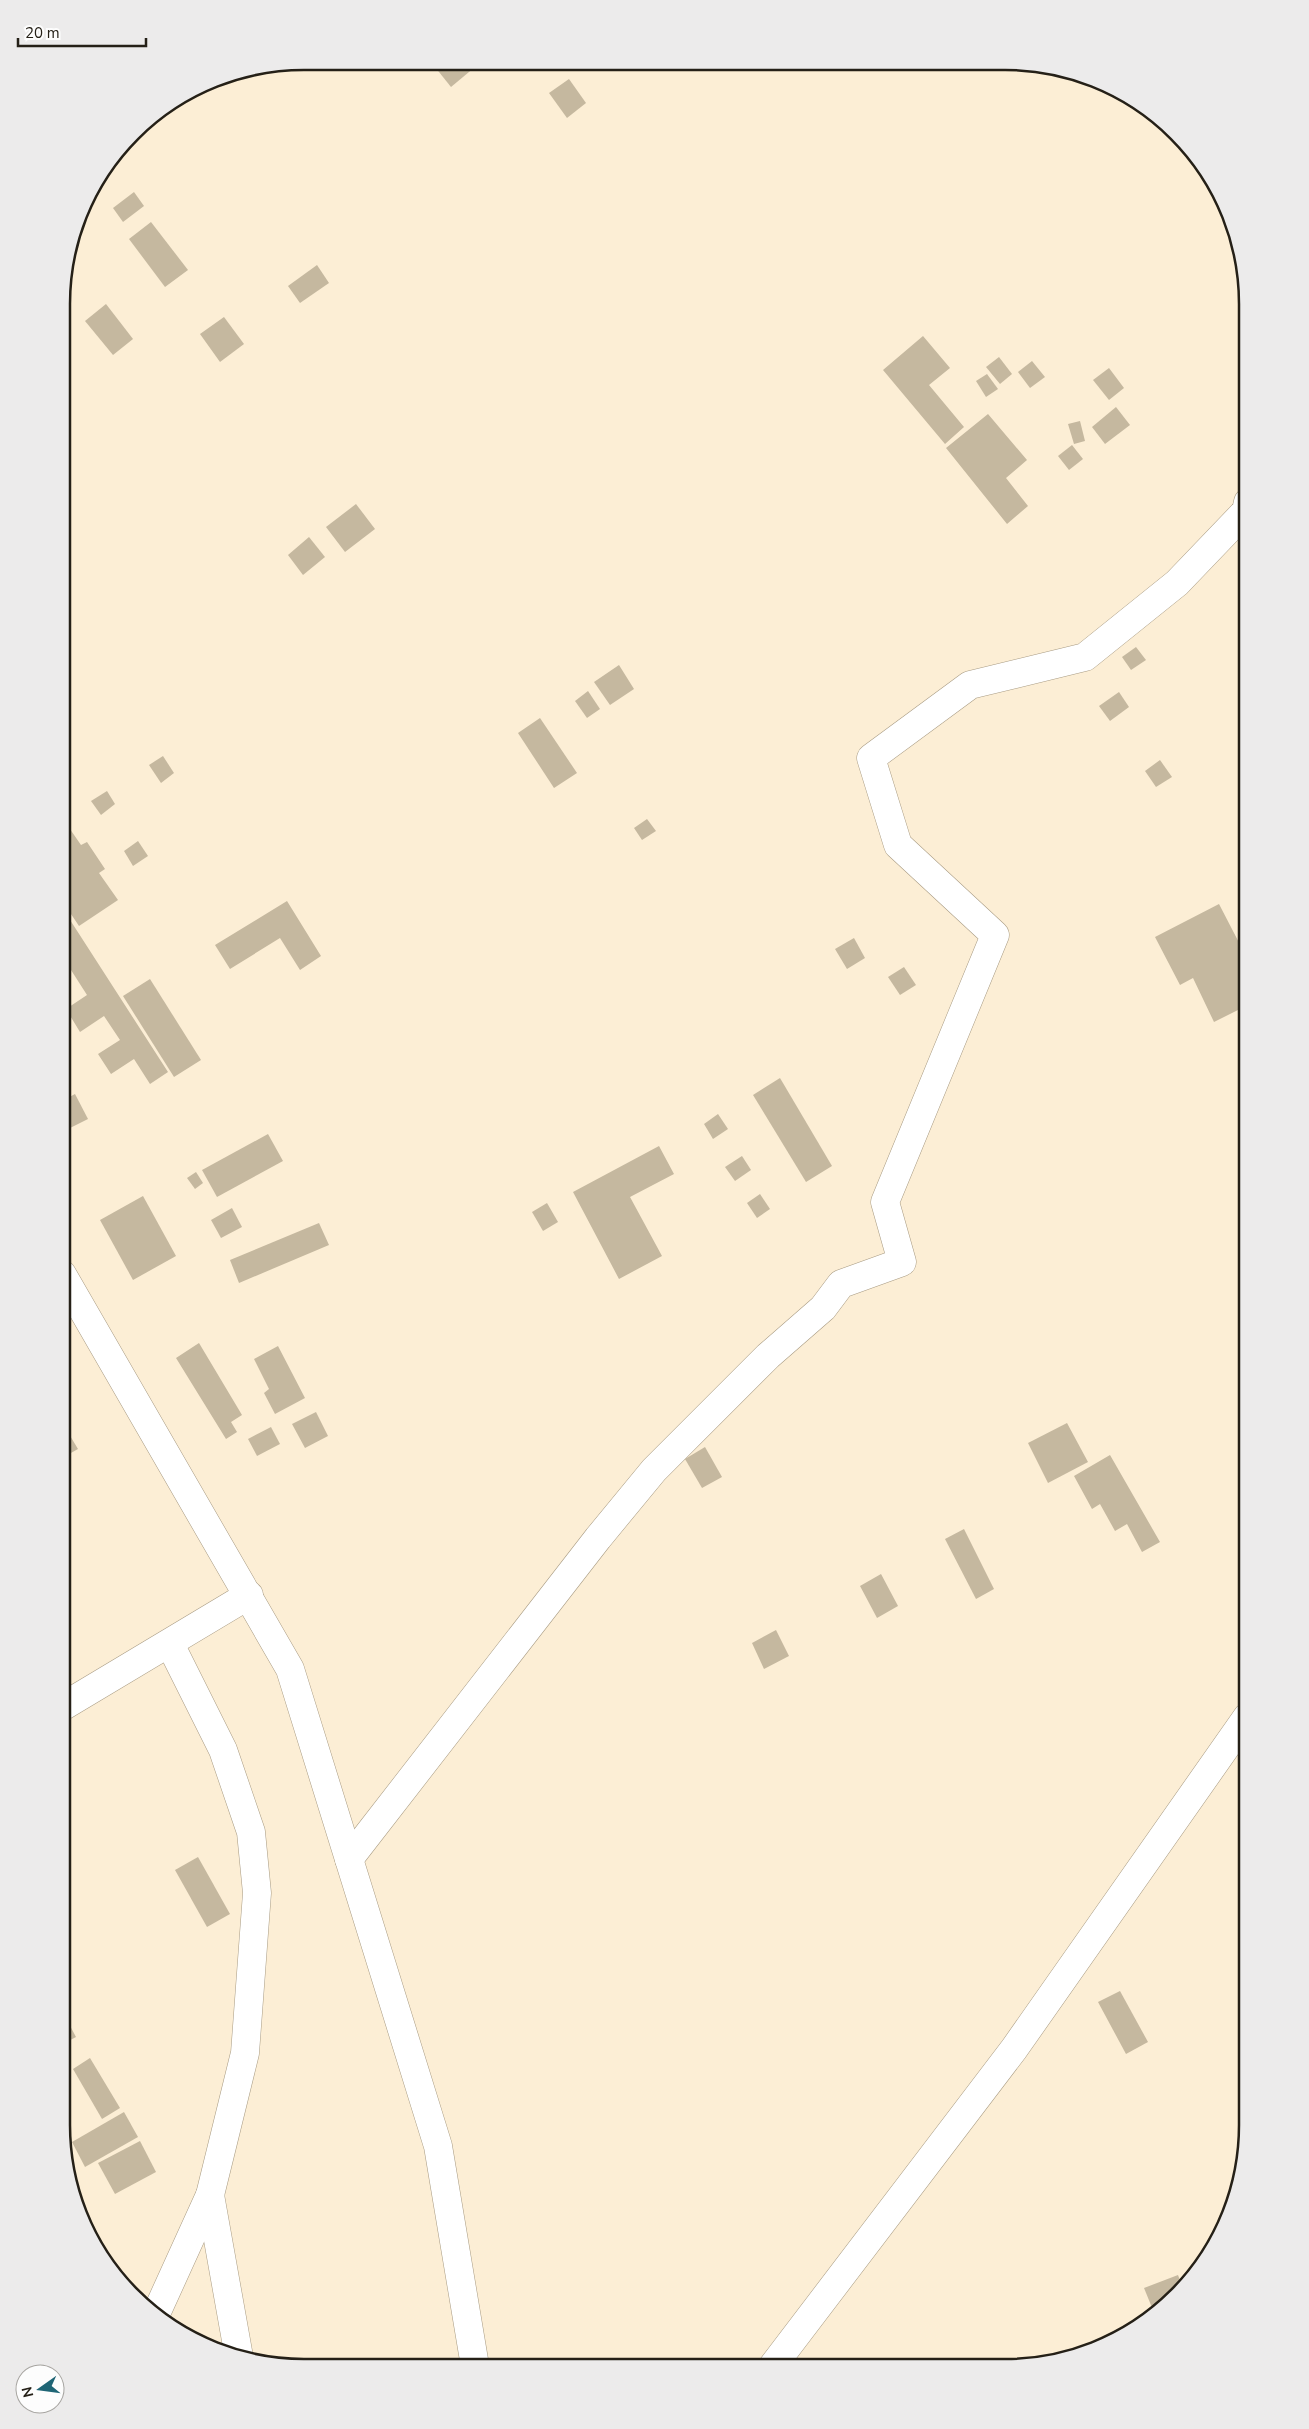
<svg xmlns="http://www.w3.org/2000/svg" width="1309" height="2429" font-family="'Nunito Sans',sans-serif">
<style>
.building{fill:#c5b89f}
.lines{fill:none;stroke-linecap:round;stroke-linejoin:round}
.minor-casing{stroke:#a89b83;stroke-width:29}
.minor{stroke:#fff;stroke-width:28}
.rim{fill:none;stroke:#252017;stroke-width:2.5}
</style>
<rect width="100%" height="100%" fill="#fceed5"/>
<g class="building">
<path d="M431,62h50l-30,25z"/>
<path d="M569,79l17,24 -19,15 -18,-25z"/>
<path d="M134,192l10,14 -21,16 -10,-14z"/>
<path d="M151,222l37,48 -23,17 -36,-48z"/>
<path d="M317,265l12,18 -29,20 -12,-17z"/>
<path d="M106,304l27,35 -20,16 -28,-34z"/>
<path d="M224,317l20,27 -24,18 -20,-28z"/>
<path d="M923,336l27,32 -21,17 35,42 -19,17 -62,-74z"/>
<path d="M999,357l13,17 -12,10 -14,-17z"/>
<path d="M1032,361l13,16 -15,11 -12,-16z"/>
<path d="M1109,368l15,20 -15,12 -16,-20z"/>
<path d="M987,374l11,15 -12,8 -10,-16z"/>
<path d="M1116,407l14,18 -25,19 -13,-17z"/>
<path d="M988,414l39,46 -21,18 22,28 -21,18 -61,-76z"/>
<path d="M1080,421l5,20 -11,3 -6,-20z"/>
<path d="M1072,445l11,14 -14,11 -11,-14z"/>
<path d="M356,504l19,25 -30,23 -19,-25z"/>
<path d="M309,537l16,20 -22,18 -15,-20z"/>
<path d="M1136,647l10,13 -15,10 -9,-13z"/>
<path d="M619,665l15,24 -24,16 -16,-23z"/>
<path d="M588,691l12,18 -13,9 -12,-17z"/>
<path d="M1119,692l10,15 -19,14 -11,-15z"/>
<path d="M540,718l37,55 -23,15 -36,-55z"/>
<path d="M163,756l11,17 -13,10 -12,-18z"/>
<path d="M1160,760l12,17 -16,10 -11,-16z"/>
<path d="M107,791l8,13 -14,11 -10,-14z"/>
<path d="M63,819l18,26 6,-3 18,27 -6,4 19,27 -39,26 -16,-24z"/>
<path d="M647,819l9,12 -14,9 -8,-12z"/>
<path d="M138,841l10,15 -15,10 -9,-15z"/>
<path d="M287,901l34,55 -21,14 -20,-32 -50,31 -15,-24z"/>
<path d="M1219,904l29,56v45l-34,17 -21,-44 -13,7 -25,-48z"/>
<path d="M63,909l105,163 -18,12 -16,-25 -23,15 -13,-20 22,-14 -16,-24 -24,16 -14,-23 21,-14 -16,-25 -8,6z"/>
<path d="M854,938l11,20 -18,11 -12,-20z"/>
<path d="M904,967l12,18 -16,10 -12,-18z"/>
<path d="M150,979l51,81 -27,17 -51,-81z"/>
<path d="M780,1078l52,88 -26,16 -53,-87z"/>
<path d="M75,1094l13,25 -26,13v-31z"/>
<path d="M718,1114l10,15 -15,10 -9,-15z"/>
<path d="M268,1134l15,27 -66,36 -15,-27z"/>
<path d="M659,1146l15,28 -44,23 32,59 -43,23 -46,-87z"/>
<path d="M742,1156l9,14 -16,11 -10,-14z"/>
<path d="M196,1172l7,11 -8,6 -8,-11z"/>
<path d="M760,1194l10,15 -13,9 -10,-15z"/>
<path d="M143,1196l33,60 -43,24 -33,-60z"/>
<path d="M547,1203l11,19 -15,9 -11,-19z"/>
<path d="M232,1208l10,19 -21,11 -10,-18z"/>
<path d="M319,1223l10,22 -90,38 -9,-23z"/>
<path d="M199,1343l43,72 -11,7 6,10 -11,7 -50,-81z"/>
<path d="M278,1346l27,52 -30,16 -11,-21 5,-4 -15,-30z"/>
<path d="M316,1412l12,24 -23,12 -13,-24z"/>
<path d="M1067,1423l21,39 -40,21 -20,-40z"/>
<path d="M271,1427l9,17 -23,12 -9,-17z"/>
<path d="M66,1429l12,20 -16,9v-26z"/>
<path d="M705,1447l17,30 -20,11 -17,-29z"/>
<path d="M1110,1455l50,87 -18,10 -15,-28 -12,7 -15,-27 -8,5 -18,-33z"/>
<path d="M964,1529l30,60 -18,10 -31,-60z"/>
<path d="M881,1574l17,32 -21,12 -17,-32z"/>
<path d="M776,1630l13,26 -25,13 -12,-26z"/>
<path d="M198,1857l32,57 -23,13 -32,-57z"/>
<path d="M1120,1991l28,51 -22,12 -28,-52z"/>
<path d="M61,2009l15,28 -15,8z"/>
<path d="M90,2058l30,50 -18,11 -29,-50z"/>
<path d="M124,2112l14,25 -53,30 -13,-25z"/>
<path d="M140,2141l16,31 -41,22 -17,-31z"/>
<path d="M1178,2275l5,13 -28,27 -11,-27z"/>
</g>
<g class="lines">
<g class="minor-casing">
<g id="minor">
<path d="M62,1274l228,395 148,477 37,220"/>
<path d="M62,1707l187,-112"/>
<path d="M349,1859l249,-321 56,-68 114,-114 55,-48 18,-24 61,-22 -17,-60 110,-267 -97,-90 -27,-87 99,-73 115,-28 92,-74 69,-72 2,-9"/>
<path d="M210,2195l29,162"/>
<path d="M155,2316l55,-121 35,-142 12,-160 -6,-61 -28,-82 -53,-106"/>
<path d="M772,2367l242,-318 233,-332"/>
</g>
</g>
<use href="#minor" class="minor"/>
</g>
<path d="M0 0H1309V2429H0ZM304 70H1005A234 234 0 0 1 1239 304V2125A234 234 0 0 1 1005 2359H304A234 234 0 0 1 70 2125V304A234 234 0 0 1 304 70Z" fill="#ecebeb" fill-rule="evenodd"/>
<path class="rim" d="M304 70H1005A234 234 0 0 1 1239 304V2125A234 234 0 0 1 1005 2359H304A234 234 0 0 1 70 2125V304A234 234 0 0 1 304 70Z"/>
<g transform="translate(40 2389) rotate(256)"><circle r="24" fill="#fdfdfd" stroke="#a7a5a1"/>
<path d="M0-4L9 19L0 12L-9 19Z" fill="#1f6575"/>
<text y="-8" font-size="14" font-weight="bold" text-anchor="middle" fill="#252017">N</text>
</g>
<path d="M18 38v8h128v-8" fill="none" stroke="#252017" stroke-width="2.5"/>
<text x="25" y="38" font-size="15" fill="#252017" stroke="#fdfdfd" stroke-width="4" paint-order="stroke">20 m</text>
</svg>
